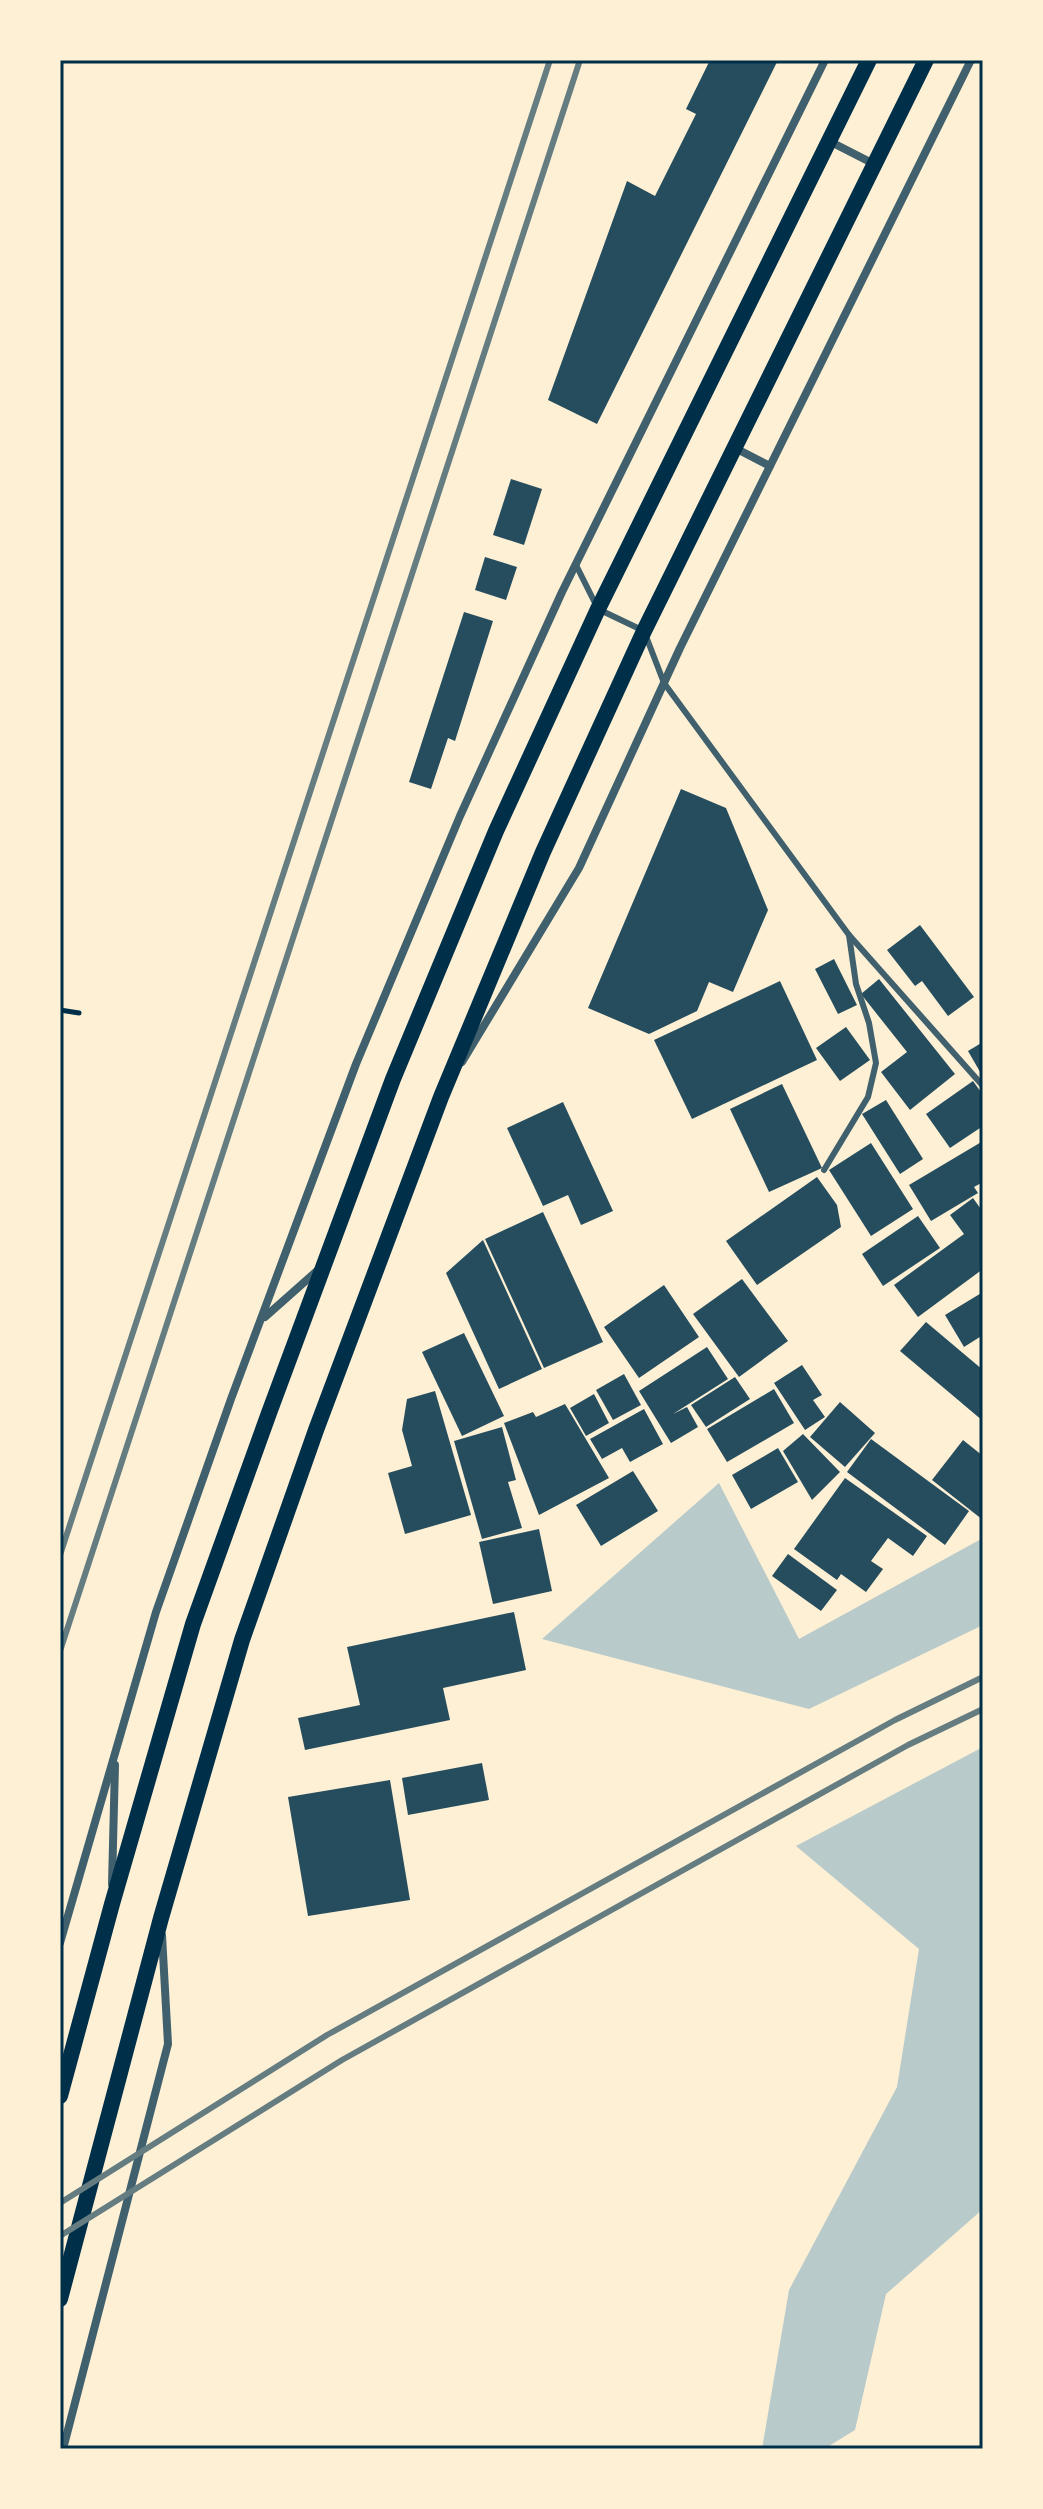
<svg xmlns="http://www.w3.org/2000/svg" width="1043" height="2509" font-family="Cabin,sans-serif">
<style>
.green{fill:#b9caca}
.building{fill:#264d5e}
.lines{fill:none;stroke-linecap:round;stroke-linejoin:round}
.path{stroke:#003049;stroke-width:5}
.service{stroke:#3f606c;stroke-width:6}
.minor{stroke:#3f606c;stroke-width:8}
.secondary{stroke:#003049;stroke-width:16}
.rail{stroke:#657d81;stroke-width:6}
.neatline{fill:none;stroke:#003049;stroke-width:3}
</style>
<rect width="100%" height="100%" fill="#fdf0d5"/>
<g class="green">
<path d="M719,1483l80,156 184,-101v87l-174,84 -267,-70z"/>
<path d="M983,1747v462l-97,85 -31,136 -31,19h-62l27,-159 108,-203 22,-138 -123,-103z"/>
</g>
<g class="building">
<path d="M710,60h68l-181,364 -49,-24 79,-219 28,15 41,-82 -10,-5z"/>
<path d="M511,479l31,10 -18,56 -31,-10z"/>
<path d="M485,557l32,10 -11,33 -31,-10z"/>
<path d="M464,612l29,9 -38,120 -7,-3 -17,51 -22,-7z"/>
<path d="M681,789l45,19 42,102 -35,82 -24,-10 -12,29 -48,23 -61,-26z"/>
<path d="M920,925l54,72 -26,19 -26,-35 -7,5 -28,-36z"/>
<path d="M834,959l23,46 -19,9 -23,-45z"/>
<path d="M879,979l76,95 -45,36 -29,-38 26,-20 -46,-58z"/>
<path d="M780,981l37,79 -125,59 -38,-79z"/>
<path d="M846,1027l24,33 -30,21 -24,-33z"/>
<path d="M983,1042v35l-15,-26z"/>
<path d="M973,1081l10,14v31l-33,22 -24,-34z"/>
<path d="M782,1084l40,84 -53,24 -39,-83z"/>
<path d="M886,1100l37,59 -23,15 -38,-60z"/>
<path d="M563,1102l50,109 -32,14 -13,-30 -25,11 -36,-78z"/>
<path d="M983,1141v41l-9,5 4,6 -47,28 -22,-36z"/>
<path d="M871,1143l42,66 -42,27 -42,-66z"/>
<path d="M817,1177l20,28 4,22 -84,58 -31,-44z"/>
<path d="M973,1198l10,14v57l-65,48 -24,-32 70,-51 -14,-19z"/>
<path d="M543,1212l60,130 -59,26 -59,-129z"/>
<path d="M918,1216l22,32 -57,38 -21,-32z"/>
<path d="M483,1240l59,129 -43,20 -53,-116z"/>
<path d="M742,1279l46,62 -49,36 -46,-63z"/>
<path d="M664,1285l35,52 -60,41 -35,-51z"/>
<path d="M983,1292v43l-19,12 -19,-32z"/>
<path d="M926,1322l57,48v51l-83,-70z"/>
<path d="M464,1333l40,83 -42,20 -40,-84z"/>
<path d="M707,1347l21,32 -55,35 14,-7 11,20 -27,16 -32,-52z"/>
<path d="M802,1365l20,30 -9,5 12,17 -20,13 -31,-47z"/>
<path d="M624,1374l17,31 -28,15 -17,-30z"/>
<path d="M735,1377l15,22 -44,28 -15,-22z"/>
<path d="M774,1389l20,34 -67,39 -20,-33z"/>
<path d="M435,1391l36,124 -66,19 -17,-61 24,-7 -10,-36 5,-31z"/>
<path d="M594,1394l15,29 -23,13 -16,-28z"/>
<path d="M840,1402l35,31 -30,34 -35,-30z"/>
<path d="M565,1404l44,74 -70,37 -35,-92 29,-11 3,5z"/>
<path d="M644,1409l19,35 -33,18 -8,-14 -20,11 -12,-20z"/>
<path d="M502,1427l14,53 -8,2 14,46 -40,11 -28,-98z"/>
<path d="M803,1434l37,38 -28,28 -29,-49z"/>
<path d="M871,1439l98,72 -24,34 -98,-73z"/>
<path d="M963,1440l20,16v64l-51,-40z"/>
<path d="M778,1448l20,34 -47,27 -19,-34z"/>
<path d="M633,1471l25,40 -57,35 -25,-41z"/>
<path d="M845,1478l82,58 -14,20 -25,-18 -17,23 12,8 -17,23 -25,-18 -4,6 -43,-31z"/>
<path d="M539,1529l13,62 -59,13 -14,-62z"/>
<path d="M788,1554l49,36 -16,21 -49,-35z"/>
<path d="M514,1612l12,58 -83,18 7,32 -145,30 -7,-32 62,-13 -13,-58z"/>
<path d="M482,1763l7,37 -81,15 -6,-37z"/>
<path d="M390,1780l20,120 -102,16 -20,-119z"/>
</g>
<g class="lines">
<path class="path" d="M60,1010l19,3"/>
<g class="service">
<path d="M576,565l22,44 46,22 20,52 185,252 134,151"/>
<path d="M824,1170l44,-73 8,-34 -7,-40 -13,-39 -7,-49"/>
</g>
<g class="minor">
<path d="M829,141l45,23"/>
<path d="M735,448l35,18"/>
<path d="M462,1062l117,-194 101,-220 291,-588"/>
<path d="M265,1317l53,-47"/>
<path d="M112,1884l3,-119"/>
<path d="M60,1943l96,-331 75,-213 125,-335 104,-248 102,-224 263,-532"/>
<path d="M63,2449l105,-405 -6,-109"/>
</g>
<g class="secondary">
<path d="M60,2096l52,-192 81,-280 76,-211 124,-334 103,-248 102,-222 271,-549"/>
<path d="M60,2299l101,-381 81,-278 74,-210 125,-333 102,-245 101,-221 282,-571"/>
</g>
<g class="rail">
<path d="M60,1555l490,-1495"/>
<path d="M60,1651l520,-1591"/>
<path d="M60,2203l267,-168 568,-315 88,-43"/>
<path d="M60,2236l282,-176 566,-315 75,-36"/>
</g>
</g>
<rect width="1043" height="2509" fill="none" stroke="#fdf0d5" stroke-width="124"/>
<rect x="62" y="62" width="919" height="2385" class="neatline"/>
</svg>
